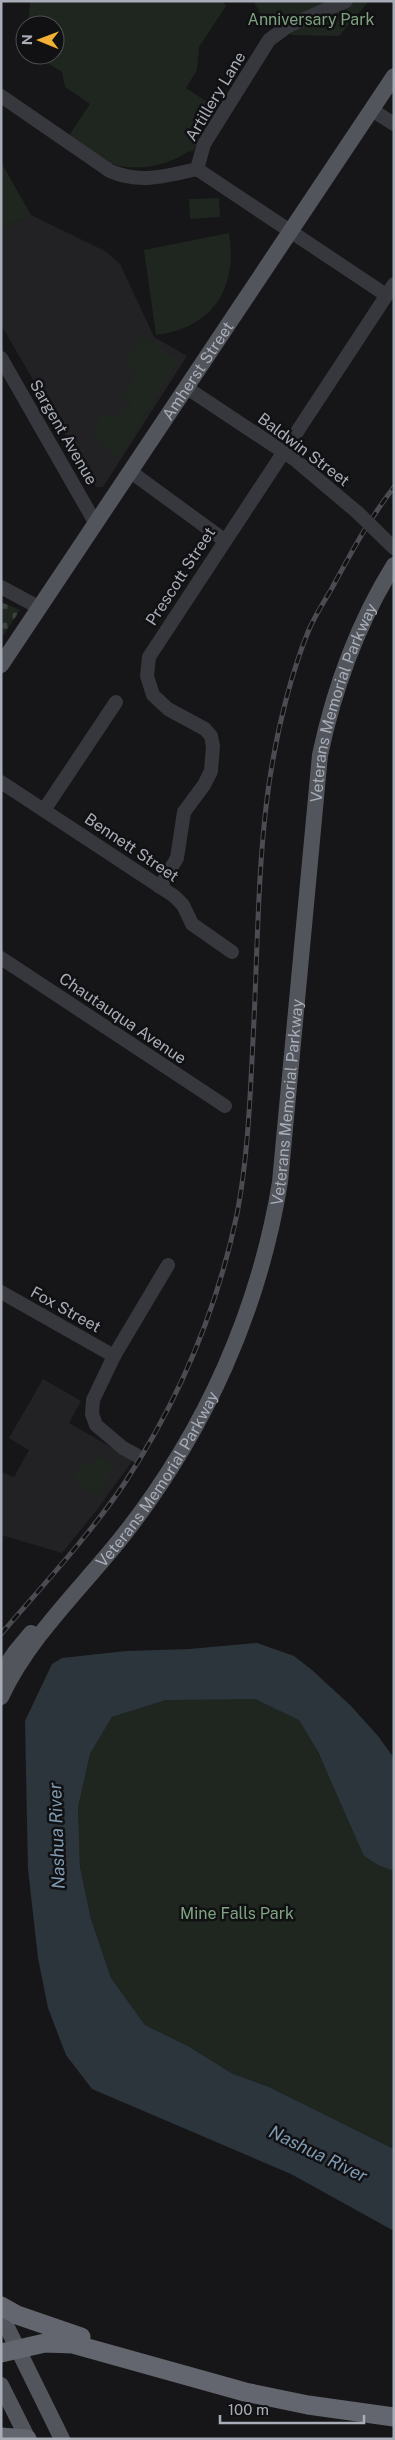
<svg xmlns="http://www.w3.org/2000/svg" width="395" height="2440" font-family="'Public Sans',sans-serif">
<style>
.built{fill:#222225}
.cemetery{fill:url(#cemetery-stones)}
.green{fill:#1e261f}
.water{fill:#2c353c}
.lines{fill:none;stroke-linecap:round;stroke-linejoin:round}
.minor{stroke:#37383d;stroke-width:14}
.major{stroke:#53555c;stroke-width:16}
.highway{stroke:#63666e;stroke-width:19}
.rail-casing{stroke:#4a4c52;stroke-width:5}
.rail{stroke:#111113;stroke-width:3;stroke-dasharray:9;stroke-linecap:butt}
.minor-bridge{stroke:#37383d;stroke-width:14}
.labels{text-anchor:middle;stroke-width:5;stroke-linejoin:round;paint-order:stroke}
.park-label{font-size:16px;fill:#7fa381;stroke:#111113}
.street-label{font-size:16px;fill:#a8adb8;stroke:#111113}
.water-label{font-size:18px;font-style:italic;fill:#7f9bb3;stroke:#111113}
</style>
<defs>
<pattern id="cemetery-stones" width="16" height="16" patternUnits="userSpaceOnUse" patternTransform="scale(1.25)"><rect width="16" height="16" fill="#1e261f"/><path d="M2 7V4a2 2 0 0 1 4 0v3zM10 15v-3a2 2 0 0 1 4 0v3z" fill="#3c433d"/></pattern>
</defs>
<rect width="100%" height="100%" fill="#161618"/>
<g class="built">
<path d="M31,215l74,36 15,13 34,73 33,19 -84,131h-7l-95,-162v-96z"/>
<path d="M43,1379l38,22 -12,22 64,37 -37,51 -34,42 -61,-18v-63l13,5 15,-27 -20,-12z"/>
</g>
<path class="cemetery" d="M1,602l19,8 -19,29z"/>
<g class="green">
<path d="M30,1h192l4,5 -27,41 -2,23 -11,18 24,16 -20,30 10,7 -8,11 -3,-1c-21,15 -52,21 -77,13l-1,2 -43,-29 22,-33 -25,-17 -3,-15 -23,-14 -1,-3h17v-30h-27z"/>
<path d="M253,1h116l-30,35 -47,-1 -30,-19z"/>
<path d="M1,162l30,53 -30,14z"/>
<path d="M219,198l1,19 -30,2 -1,-20z"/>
<path d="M229,233c9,55 -16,95 -73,102l-12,-85z"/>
<path d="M142,336l37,24 -60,98 -27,-23 9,-21 15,3 17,-15 -11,-7 15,-22 -13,-10z"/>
<path d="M99,1456l16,10 -17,29 -26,-16 11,-18 9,6z"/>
<path d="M213,1697l42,2 44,20 81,147 14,5v278l-125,-62 -36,-13 -45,-28 -43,-21 -34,-47 -20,-59 -11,-52 -2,-60 12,-53 22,-37 54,-17z"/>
</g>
<path class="water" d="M257,1643l37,13 18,14 39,36 27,30 16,22v113l-14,-5 -16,-10 -45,-102 -20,-34 -44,-21 -89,1 -54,17 -22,37 -12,53 2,60 11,52 20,59 34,47 43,21 45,28 36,13 125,62v82l-103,-57 -199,-85 -26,-34 -18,-47 -10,-50 -10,-89 -3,-148 27,-57 10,-6 64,-7 64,-2z"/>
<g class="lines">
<g class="minor">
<path d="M1,96l109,75c30,13 57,5 87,-2"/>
<path d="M372,110l22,14"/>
<path d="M197,169l7,-25 65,-104 19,-14 58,-25"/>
<path d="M197,169l189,126"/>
<path d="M1,358l95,166"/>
<path d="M187,388l107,71 63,53"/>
<path d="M131,472l93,68"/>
<path d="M1,587l39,21"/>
<path d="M1,782l173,114 9,9 9,19 40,28"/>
<path d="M44,810l72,-108"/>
<path d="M160,887l17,-29 7,-46 20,-27 7,-14 2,-25 -2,-10 -6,-7 -37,-20 -15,-14 -6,-19 2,-19 245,-373"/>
<path d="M1,958l224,148"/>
<path d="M1,1292l113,64"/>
<path d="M136,1455l-13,-7 -27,-23 -4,-11 1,-14 21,-44 54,-91"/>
</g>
<g class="major">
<path id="s1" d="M1,665l393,-589"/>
<path d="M1,1673l15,-22 15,-18"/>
<path id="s2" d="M1,1697c29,-62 83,-111 125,-165 80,-103 133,-222 154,-350l40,-427c14,-66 38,-132 74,-190"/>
<path d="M1,2315l61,124"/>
<path d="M1,2385l27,54"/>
</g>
<g class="highway">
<path d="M1,2306l16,9 64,22"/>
<path d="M1,2353l44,-10 28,1 172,48 63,13 86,12"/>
<path d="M1,2437l26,2"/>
</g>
<g class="rail-casing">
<path id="rail" d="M1,1634c42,-49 87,-97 123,-150 54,-82 93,-174 113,-270 11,-57 13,-116 16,-174 5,-89 4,-188 19,-275 7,-42 20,-94 36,-133 6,-15 16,-30 24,-44 20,-37 36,-67 62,-101"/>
</g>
<use href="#rail" class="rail"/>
<path class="minor-bridge" d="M357,512l37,36"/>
</g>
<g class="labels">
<g class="park-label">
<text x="311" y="25">Anniversary Park</text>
<text x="237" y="1919">Mine Falls Park</text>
</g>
<g class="street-label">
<text transform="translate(215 96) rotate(-59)" y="6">Artillery Lane</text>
<text dy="6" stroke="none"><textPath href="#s1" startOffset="354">Amherst Street</textPath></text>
<text transform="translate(64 432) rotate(60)" y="6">Sargent Avenue</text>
<text transform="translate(304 449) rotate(37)" y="6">Baldwin Street</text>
<text transform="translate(180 576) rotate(-57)" y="6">Prescott Street</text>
<text dy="6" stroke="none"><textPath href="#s2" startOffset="1079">Veterans Memorial Parkway</textPath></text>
<text transform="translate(132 847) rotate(34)" y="6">Bennett Street</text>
<text transform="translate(123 1018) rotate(34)" y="6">Chautauqua Avenue</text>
<text dy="6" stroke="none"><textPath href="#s2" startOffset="674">Veterans Memorial Parkway</textPath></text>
<text transform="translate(66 1309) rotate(29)" y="6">Fox Street</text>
<text dy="6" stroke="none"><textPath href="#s2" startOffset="269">Veterans Memorial Parkway</textPath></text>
</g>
<g class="water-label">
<text transform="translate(57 1836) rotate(-92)" y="6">Nashua River</text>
<text transform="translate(318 2154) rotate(26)" y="6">Nashua River</text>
</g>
</g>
<rect width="395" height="2440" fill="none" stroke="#a8adb8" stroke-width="5"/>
<g transform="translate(40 40) rotate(271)"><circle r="24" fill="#111113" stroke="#4d4f55"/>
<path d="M0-4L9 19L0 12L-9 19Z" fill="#f2b134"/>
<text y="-8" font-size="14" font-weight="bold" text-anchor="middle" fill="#a8adb8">N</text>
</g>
<path d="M220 2415v8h144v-8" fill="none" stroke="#a8adb8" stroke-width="2.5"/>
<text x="228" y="2415" font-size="15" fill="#a8adb8" stroke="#111113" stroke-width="4" paint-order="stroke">100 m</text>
</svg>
